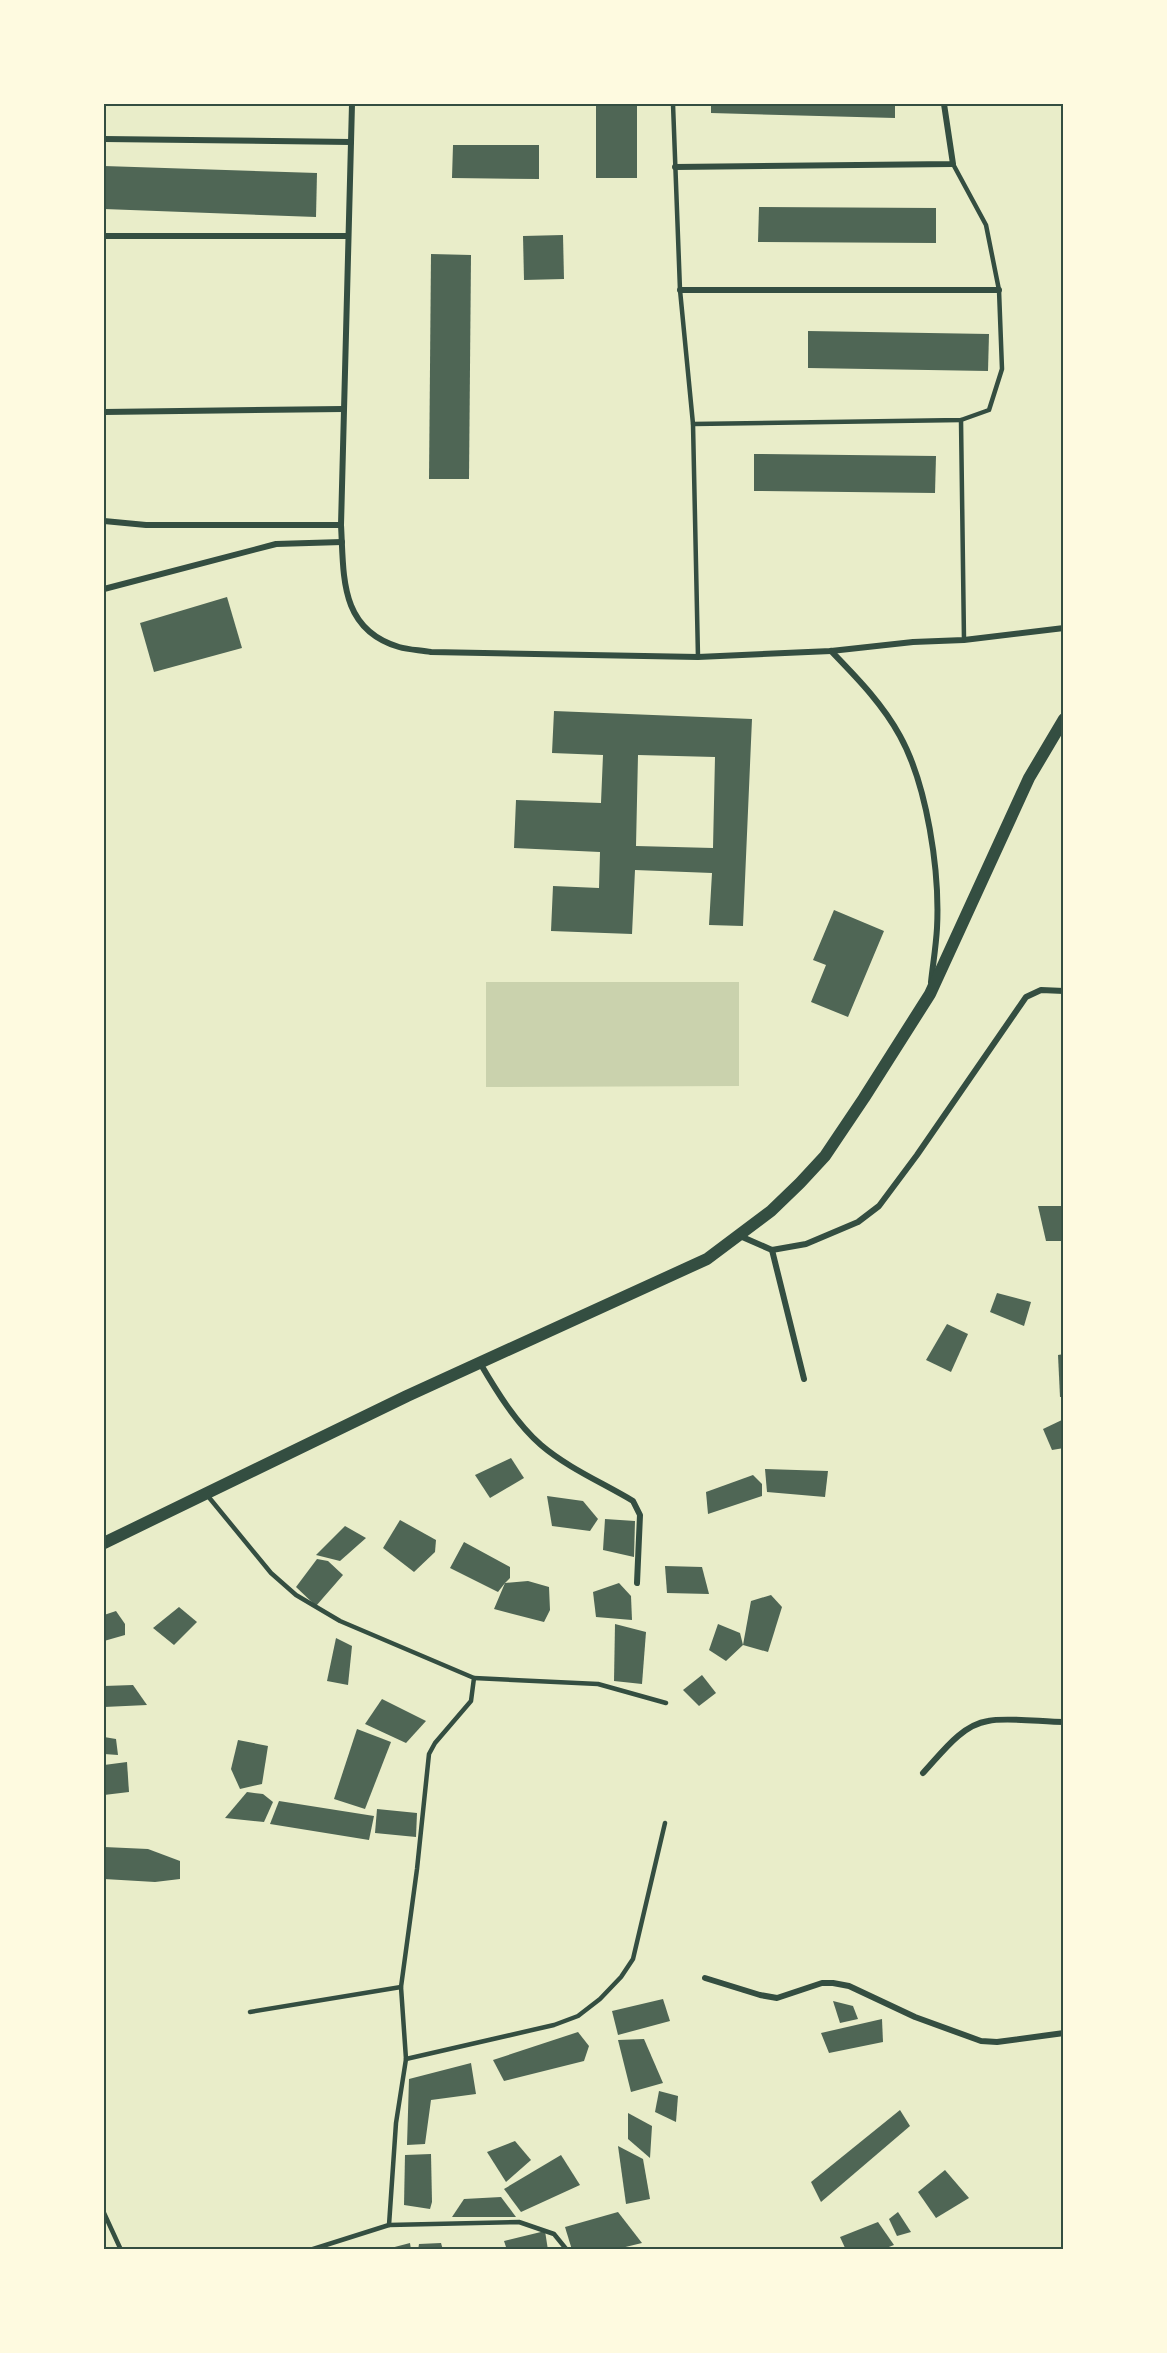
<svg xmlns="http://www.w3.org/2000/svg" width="1167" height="2353" font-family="Rubik,sans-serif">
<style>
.green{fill:#cad2ad}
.building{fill:#4f6655;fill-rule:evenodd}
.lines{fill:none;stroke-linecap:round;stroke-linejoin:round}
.service{stroke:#344e41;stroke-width:4.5}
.minor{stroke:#344e41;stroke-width:6}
.secondary{stroke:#344e41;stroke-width:12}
.neatline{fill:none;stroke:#344e41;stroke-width:2}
</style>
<rect width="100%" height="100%" fill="#e9edc9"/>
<path class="green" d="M486,982h253v104l-253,1z"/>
<g class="building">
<rect x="596" y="104" width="41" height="74"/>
<path d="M711,104h184v14l-184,-5z"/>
<path d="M453,145h86v34l-87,-1z"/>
<path d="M104,166l213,7 -1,44 -212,-8z"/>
<path d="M759,207l177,1v35l-178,-1z"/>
<path d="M563,235l1,44 -40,1 -1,-44z"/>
<path d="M431,254l40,1 -2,224h-40z"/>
<path d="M808,331l181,3 -1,37 -180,-3z"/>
<path d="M754,454l182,2 -1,37 -181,-2z"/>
<path d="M227,597l15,51 -88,24 -14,-49z"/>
<path d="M554,711l198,8 -9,207 -34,-1 3,-52 -77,-3 -3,64 -81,-3 2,-45 46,2 1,-36 -86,-4 2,-48 85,3 2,-48 -51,-2zM638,755l77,2 -2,91 -77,-2z"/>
<path d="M834,910l50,21 -36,86 -37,-15 15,-37 -13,-5z"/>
<path d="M1038,1206h26v35h-18z"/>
<path d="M997,1293l34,9 -7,24 -34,-14z"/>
<path d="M947,1324l21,10 -17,38 -25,-12z"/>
<path d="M1064,1354v43h-4l-2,-42z"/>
<path d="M1064,1419v29l-12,2 -9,-21z"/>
<path d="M511,1458l13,20 -34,20 -15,-23z"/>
<path d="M765,1469l63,2 -3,26 -58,-5z"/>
<path d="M753,1475l9,9v12l-54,18 -2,-22z"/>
<path d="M547,1496l36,5 15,18 -8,12 -38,-5z"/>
<path d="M605,1519l30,2 -1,36 -31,-7z"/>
<path d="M400,1520l36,20 -1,12 -21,20 -31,-24z"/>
<path d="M345,1526l21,12 -26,23 -24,-6z"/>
<path d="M464,1542l46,25v11l-5,5 23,-2 21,6 1,23 -6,12 -50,-13 11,-26 -7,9 -48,-24z"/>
<path d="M317,1559l11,2 15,14 -27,31 -20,-19z"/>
<path d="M665,1566l37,1 7,27 -42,-1z"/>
<path d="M619,1583l12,13 1,24 -36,-3 -3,-25z"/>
<path d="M771,1595l11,12 -14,45 -25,-7 8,-44z"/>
<path d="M179,1607l18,15 -23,23 -21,-17z"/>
<path d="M116,1611l9,13v11l-21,6v-26z"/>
<path d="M615,1624l31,8 -4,52 -28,-3z"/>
<path d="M718,1624l22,9 3,12 -17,16 -17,-11z"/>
<path d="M336,1638l16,8 -4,39 -21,-4z"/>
<path d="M702,1675l14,18 -17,13 -16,-16z"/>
<path d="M133,1685l14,20 -43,2v-21z"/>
<path d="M382,1699l44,22 -20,22 -41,-19z"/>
<path d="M357,1729l34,13 -26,67 -31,-10z"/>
<path d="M104,1737l12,2 2,16 -14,-1z"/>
<path d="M238,1740l30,6 -6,38 -22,5 -9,-20z"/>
<path d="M127,1762l2,30 -25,3v-30z"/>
<path d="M247,1792l16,2 10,8 -9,20 -39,-4z"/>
<path d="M279,1801l95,15 -5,24 -99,-16z"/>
<path d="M377,1809l40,4 -1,24 -41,-4z"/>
<path d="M104,1847l44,2 32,12v18l-25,3 -51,-3z"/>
<path d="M663,1999l7,22 -52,14 -6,-24z"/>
<path d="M833,2001l20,5 5,13 -18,4z"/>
<path d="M882,2019l1,23 -54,11 -8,-20z"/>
<path d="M578,2032l11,14 -5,15 -80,20 -11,-21z"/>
<path d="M644,2039l19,44 -32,9 -13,-52z"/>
<path d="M471,2063l5,31 -45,6 -6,44 -18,1 2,-66z"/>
<path d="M659,2091l19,5 -2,26 -21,-10z"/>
<path d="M900,2110l10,16 -89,76 -10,-20z"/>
<path d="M628,2113l24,13 -2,32 -22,-19z"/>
<path d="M515,2141l16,19 -25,22 -19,-30z"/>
<path d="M618,2146l25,13 7,40 -24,5z"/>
<path d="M431,2154l1,48 -2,7 -26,-4 1,-50z"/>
<path d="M561,2155l19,30 -59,27 -17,-23z"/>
<path d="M945,2170l24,28 -33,20 -18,-26z"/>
<path d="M501,2197l15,20h-64l12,-18z"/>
<path d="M618,2212l24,31 -29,7h-41l-7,-23z"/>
<path d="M898,2212l13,20 -14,4 -8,-17z"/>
<path d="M878,2222l16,23 -13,5h-35l-6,-13z"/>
<path d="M545,2231l3,19h-41l-3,-9z"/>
<path d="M410,2243l1,7h-24v-1z"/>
<path d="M441,2243l2,7h-25l1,-6z"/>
</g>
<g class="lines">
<g class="service">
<path d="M673,104l7,186 13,134 5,233"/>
<path d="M961,420l3,220"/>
<path d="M693,424l268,-4 28,-10 13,-41 -3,-79 -13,-65 -33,-61"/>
<path d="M207,1495l64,78 25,22 44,26 134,57 -3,23 -36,42 -6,11 -12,115 -16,118 5,72 -10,64 -7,102 -79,25"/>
<path d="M474,1678l124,6 68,19"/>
<path d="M250,2012l151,-25"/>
<path d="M406,2059l148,-34 24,-9 22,-17 21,-22 12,-18 32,-136"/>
<path d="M104,2213l17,37"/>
<path d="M389,2225l130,-3 35,12 13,16"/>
</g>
<g class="minor">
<path d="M352,104l-11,421c3,51 -2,104 58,122 10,3 22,3 32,5l267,5 133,-6 82,-9 51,-2 100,-12"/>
<path d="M104,139l247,3"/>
<path d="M675,167l278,-3 -9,-60"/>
<path d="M104,236h244"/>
<path d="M680,290h319"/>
<path d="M104,412l239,-3"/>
<path d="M104,521l42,4h195"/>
<path d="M104,589l172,-45 66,-2"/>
<path d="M831,651c25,26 51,52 69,85 27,49 40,135 37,192 -1,18 -4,36 -6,54"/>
<path d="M740,1236l32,14 34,-6 52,-22 21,-16 38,-51 109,-158 15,-7 23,1"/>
<path d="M772,1250l32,129"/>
<path d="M480,1363c17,29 36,60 61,82 27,23 62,38 92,56l7,14 -3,68"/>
<path d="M923,1773c18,-19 38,-48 65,-52 18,-4 55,1 76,1"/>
<path d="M705,1978l55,17 17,3 45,-15h11l16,3 66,31 66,24 16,1 67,-9"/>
</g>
<path class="secondary" d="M104,1543l303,-147 300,-137 64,-48 29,-28 25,-27 39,-58 66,-104 99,-216 35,-59"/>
</g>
<rect width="1167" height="2353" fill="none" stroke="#fefae0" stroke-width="210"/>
<rect x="105" y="105" width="957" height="2143" class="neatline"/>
</svg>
